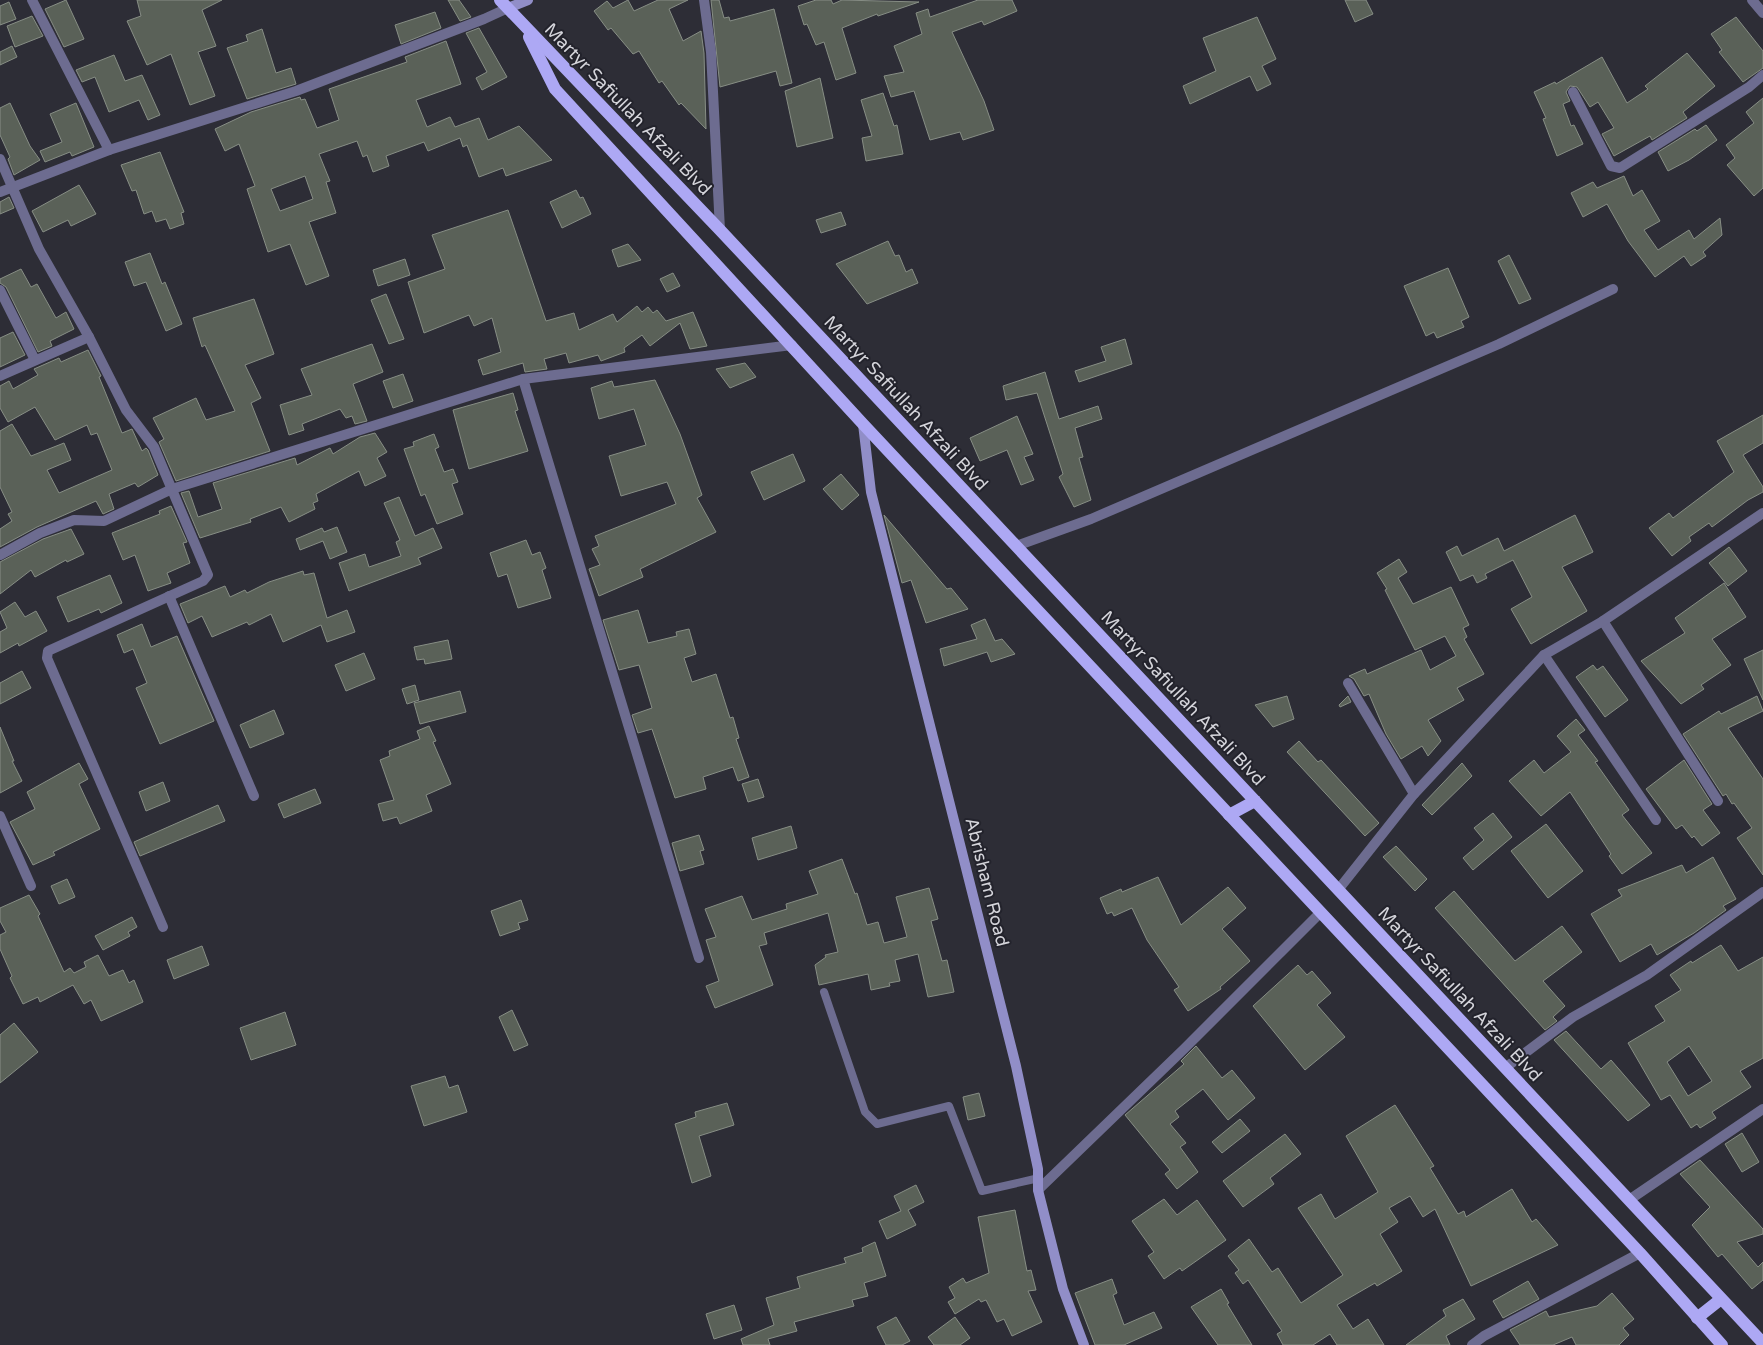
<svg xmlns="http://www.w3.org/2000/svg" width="1763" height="1345" font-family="'Varela Round',sans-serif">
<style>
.building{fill:#5a6158;stroke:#878e85;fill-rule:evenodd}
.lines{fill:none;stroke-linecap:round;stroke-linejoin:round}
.service{stroke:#6d6c90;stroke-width:8}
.minor{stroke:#6d6c90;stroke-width:10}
.tertiary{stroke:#6d6c90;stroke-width:10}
.secondary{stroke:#918ec8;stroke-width:10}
.primary{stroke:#ada8f4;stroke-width:12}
.labels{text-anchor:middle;stroke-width:4;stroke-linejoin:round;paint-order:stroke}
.street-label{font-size:18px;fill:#d4d4da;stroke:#23232c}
</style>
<rect width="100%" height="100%" fill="#2d2d36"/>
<g class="building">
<path d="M66,0l18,39 -20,8 -19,-38z"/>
<path d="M137,0h85l-20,10 14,36 -18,6 17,44 -25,9 -19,-51 -24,11 -20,-44 14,-5z"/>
<path d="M448,0h11l12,17 -11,4z"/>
<path d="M628,0l6,11 24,-11h30l-19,9 14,32 18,-10 3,22 2,76 -25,-26 -2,2 -17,-24 -3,2 -20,-32 -6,3 -22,-26 -3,2 -14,-19 13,-10 6,7z"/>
<path d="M711,0h8l5,18 5,-1 1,4 44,-12 18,74 -12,3 -4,-15 -56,16z"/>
<path d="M816,0h15l2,4 9,-4 77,2 -41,14 -1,-2 -35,14 14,45 -20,7 -12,-38 -8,3 -9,-21 -3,1 -6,-19z"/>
<path d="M978,0h34l5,11 -33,14 -2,-4 -30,11 32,69 10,29 -31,10 -3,-8 -30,8 -16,-49 -23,6 -7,-21 20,-4 -10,-26 28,-12 -6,-21 12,-4 2,8z"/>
<path d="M1345,0h21l7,14 -18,8z"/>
<path d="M9,2l7,17 -16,6v-19z"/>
<path d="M435,12l6,16 -40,16 -6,-19z"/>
<path d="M32,16l11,20 -28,11 -8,-21z"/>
<path d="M1257,17l19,42 -14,7 9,18 -14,7 -7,-15 -60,28 -7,-18 33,-15 -13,-33z"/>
<path d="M1736,17l27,34v17l-20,14 -24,-30 3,-2 -11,-16z"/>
<path d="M479,28l28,49 -25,13 -6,-12 11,-6 -21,-39z"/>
<path d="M262,29l14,44 15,-5 5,16 -49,15 -20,-51 21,-7 -2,-6z"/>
<path d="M446,41l15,43 -45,16 11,27 23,-10 5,10 24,-9 9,22 31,-14 33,34 -46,16 -3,-8 -24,9 -12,-32 -4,2 -3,-9 -32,13 -4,-9 -38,14 3,10 -16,6 -6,-17 -4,2 -6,-16 -38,13 11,27 -4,1 10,31 -27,9 20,54 -23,9 -16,-41 -22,8 -21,-63 8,-3 -16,-42 -14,7 -10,-22 36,-17 49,-15 1,3 4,-1 12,29 22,-8 -10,-31 78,-27 -2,-5zM305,176l8,23 -33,12 -9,-22z"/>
<path d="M12,46l5,11 -17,8v-13z"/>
<path d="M1687,53l28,33 -32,26 4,6 -35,22 -2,-4 -36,20 -12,-22 12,-6 -16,-26 -8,5 -13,-20 -7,-1 -4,6 4,9 -7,3 8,22 3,-1 9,19 -26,12 -14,-37 3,-1 -12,-26 21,-10 1,2 46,-27 25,46 21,-14 -3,-3z"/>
<path d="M114,55l11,26 17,-6 18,40 -12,5 -9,-20 -30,12 -14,-35 -13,5 -6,-12z"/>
<path d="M820,78l13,60 -36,9 -12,-56z"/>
<path d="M883,93l11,33 3,-1 6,29 -37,7 -4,-23 10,-2 -11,-36z"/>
<path d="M1763,98v90l-9,8 -27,-31 8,-7 -9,-13 28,-22 -8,-11z"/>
<path d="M10,103l20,43 10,14 -26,15 -6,-16 2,-2 -10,-22v-27z"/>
<path d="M76,103l18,44 -22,9 -2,-4 -25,10 -5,-11 22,-9 -12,-28z"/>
<path d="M1706,125l11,15 -28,20 -21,11 -10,-19 37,-23 2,2z"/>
<path d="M160,152l24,60 -3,1 3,11 -14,5 -4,-10 -10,3 -4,-11 -8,3 -8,-24 -4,1 -11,-26z"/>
<path d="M1624,176l9,20 9,-6 18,31 -16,9 14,20 31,-20 5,9 26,-21 2,17 -19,17 3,4 -15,10 -7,-10 -29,21 -27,-36 -21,-37 -24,13 -12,-24 22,-11 4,6z"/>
<path d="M79,185l17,29 -25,12 -3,-6 -25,12 -11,-21z"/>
<path d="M576,190l4,8 3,-1 8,17 -29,14 -12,-26z"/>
<path d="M9,197l5,11 -14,6v-12z"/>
<path d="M508,210l38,111 28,-8 5,17 34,-16 4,8 20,-16 5,6 6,-5 5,6 4,-3 9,11 27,-9 14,34 -17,3 -10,-26 -30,23 -8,-11 -18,13 1,4 -24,9 -3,-6 -29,8 -3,-10 -22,6 3,10 -22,3 -2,-9 -40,12 -5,-15 23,-8 -9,-34 -18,8 -5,-11 -45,18 -16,-51 37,-13 -13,-34z"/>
<path d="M841,212l5,13 -25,8 -5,-13z"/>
<path d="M888,241l7,15 4,-1 7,17 6,-3 6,14 -51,21 -31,-40z"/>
<path d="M628,244l13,16 -23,7 -6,-17z"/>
<path d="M150,253l12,31 3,-2 17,42 -16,7 -20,-49 -12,4 -9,-24z"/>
<path d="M1509,255l22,44 -12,5 -21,-43z"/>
<path d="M405,259l5,16 -32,11 -5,-16z"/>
<path d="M1448,268l21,49 -8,4 3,6 -27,11 -3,-6 -8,4 -22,-50z"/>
<path d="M21,269l10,18 6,-3 19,34 10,-6 8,17 -24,12 2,5 -14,6 -32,-65 -6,-4v-4z"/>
<path d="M673,273l7,13 -13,6 -7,-13z"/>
<path d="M386,294l18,45 -15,5 -18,-44z"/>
<path d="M254,299l20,55 -29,11 16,33 -10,5 19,48 -94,30 -17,-39 5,-3 -11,-21 43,-20 10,22 29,-9 -30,-66 -3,2 -9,-29z"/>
<path d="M13,332l12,23 -25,12v-29z"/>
<path d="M1125,339l7,25 -53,18 -4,-11 31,-10 -5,-14z"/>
<path d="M372,344l11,28 -30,12 14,37 -12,3 -3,-8 -6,2 -6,-9 -38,15 2,6 -15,5 -9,-30 32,-10 -11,-26z"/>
<path d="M88,350l13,26 -2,1 23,56 10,-4 10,22 4,-3 2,2 10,25 -20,12 -3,-4 -26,11 5,15 -11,5 -7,-13 -59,26 -37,20v-18l12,-8 -4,-7 4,-2 -12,-25v-56l12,-7 19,32 33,-13 7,17 -24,10 12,23 53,-23 -15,-37 -6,2 -4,-10 -32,15 -20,-33 -27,15 -8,-14v-22l9,-5 4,8 25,-14 -4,-6 25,-11 2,4z"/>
<path d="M745,363l11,14 -26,11 -14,-19z"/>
<path d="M1045,372l14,47 39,-13 4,13 -27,9 8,29 -4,1 12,42 -17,7 -15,-30 4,-3 -26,-81 -31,7 -3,-14z"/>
<path d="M403,374l10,27 -20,7 -10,-27z"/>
<path d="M655,380l25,54 22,61 -5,3 19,34 -76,37 3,8 -44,19 -10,-27 11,-4 -8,-16 7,-3 -4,-10 81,-32 -9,-22 -46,14 -12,-40 37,-11 -12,-36 -35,10 -8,-31 21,-7 2,6z"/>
<path d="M513,393l5,17 -3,1 13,40 -59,18 -16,-59z"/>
<path d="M1763,415v28l-20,12 20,32v5l-15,8 -36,27 -3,-4 -20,14 2,4 -19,15 -23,-28 20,-15 4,5 61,-46 -17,-31z"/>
<path d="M1017,416l16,38 -9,3 10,23 -13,5 -14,-35 -27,11 -10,-23z"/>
<path d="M375,433l12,19 -10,6 9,18 -21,10 -6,-15 -43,23 2,7 -5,2 2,6 -26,13 -8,-15 -31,12 1,3 -51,16 -19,-45 8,-2 9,26 24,-8 -9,-26 82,-25 2,7 33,-17 3,6 27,-17z"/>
<path d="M434,434l5,13 -4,2 9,23 9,-3 5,13 -6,2 11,30 -26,10 -12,-30 -4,2 -17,-47 10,-3 -1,-4z"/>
<path d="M793,454l12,27 -41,19 -13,-28z"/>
<path d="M841,474l18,21 -17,15 -19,-21z"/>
<path d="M399,497l16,39 18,-8 9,20 -24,10 3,6 -72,27 -10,-28 26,-9 4,13 32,-11 -5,-14 4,-2 -16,-37z"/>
<path d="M171,506l16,36 -4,1 7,20 -23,10 4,10 -23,8 -13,-36 -12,5 -11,-27 48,-19 -1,-3z"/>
<path d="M884,515l63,74 4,-1 17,21 -42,14 -15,-43 -9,3z"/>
<path d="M1575,515l18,37 -31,15 25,44 -56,33 -20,-35 21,-12 -19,-37 -28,14 2,4 -10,5 -4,-8 -13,6 -14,-29 11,-6 5,10 36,-18 6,13z"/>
<path d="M337,527l10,25 -17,7 -7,-18 -23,9 -4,-11 26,-11 2,4z"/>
<path d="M71,529l13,25 -17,8 -1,-2 -31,17 -4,-7 -31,24v-32l43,-23z"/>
<path d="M526,540l6,15 8,-3 6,16 -4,2 9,28 -33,10 -11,-34 -9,3 -8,-24z"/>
<path d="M1729,547l18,24 -19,15 -19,-23z"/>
<path d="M1399,559l8,13 -9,6 15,26 38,-17 18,38 -6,3 4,9 -3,2 20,35 -27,14 7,12 -36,20 13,21 -13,15 -6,-10 -21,13 -15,-25 -17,-40 -5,2 -10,-17 -5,-3 16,-7 2,5 54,-24 9,20 26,-14 -11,-20 -30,14 -30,-60 2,-1 -10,-16z"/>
<path d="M303,571l1,4 10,-2 13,45 20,-8 8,22 -28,10 -6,-17 -38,17 -12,-28 -22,11 -2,-3 -35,15 -10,-21 -14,7 -8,-19 45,-18 5,11 15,-7 2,3 22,-11z"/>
<path d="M110,575l12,28 -21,10 -2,-4 -31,13 -11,-25z"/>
<path d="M1724,583l22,34 -34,22 19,26 -30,20 3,4 -23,15 -40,-43 44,-28 -10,-15z"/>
<path d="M15,602l10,15 11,-6 11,20 -28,15 -1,-3 -18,10v-21l7,-4 -7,-16z"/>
<path d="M638,610l10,33 29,-7 -1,-4 13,-3 7,25 -12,4 8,24 24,-8 14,44 3,-1 6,21 -3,1 13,38 -11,4 -5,-14 -30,10 3,12 -31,9 -23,-69 -14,4 -6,-18 20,-7 -13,-43 -20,5 -16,-50z"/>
<path d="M985,619l10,22 7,-2 13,15 -24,8 -4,-10 -43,14 -4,-17 37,-10 -6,-14z"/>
<path d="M142,624l9,23 26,-11 37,85 -54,23 -24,-56 11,-5 -14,-34 -9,4 -7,-18z"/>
<path d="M448,640l4,19 -27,5 -1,-5 -7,1 -3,-13z"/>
<path d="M1763,650v50l-19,-41z"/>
<path d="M364,653l11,26 -29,12 -11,-26z"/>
<path d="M1593,665l4,5 6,-4 25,34 -23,17 -29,-40z"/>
<path d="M22,671l9,17 -31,16v-21z"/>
<path d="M415,685l4,15 -12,4 -5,-15z"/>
<path d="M460,691l6,21 -46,12 -6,-21z"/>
<path d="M1287,696l7,23 -21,8 -18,-22z"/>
<path d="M1348,696l3,6 -11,5 -1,-2z"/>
<path d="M1757,696l6,15 -35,17 35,51v96l-26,-37 15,-10 -18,-25 -2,1 -6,-10 -3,2 -40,-62 36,-23 2,3z"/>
<path d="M274,710l10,24 -34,14 -10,-23z"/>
<path d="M1576,719l9,11 -7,5 20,26 -3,1 34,48 -7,5 30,38 -30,21 -13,-18 2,-2 -41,-62 -29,24 -32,-35 25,-21 10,13 27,-21 -14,-16z"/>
<path d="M429,726l7,15 -3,1 18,42 -25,11 6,16 -32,13 -3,-7 -14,4 -5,-17 16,-4 -14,-40 10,-4 -1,-5 31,-12 -3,-8z"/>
<path d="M0,727l14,34h-2l10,20 -22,12z"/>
<path d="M1299,741l19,21 3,-2 58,63 -14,13 -78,-84z"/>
<path d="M1684,760l28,44 -9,6 17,23 -18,13 -8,-10 -2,2 -10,-13 -6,4 -30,-40z"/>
<path d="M79,763l9,16 -9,5 21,45 -47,23 2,3 -22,10 -23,-43 25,-13 -8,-17z"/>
<path d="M1462,763l10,13 -40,39 -10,-10z"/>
<path d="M758,779l6,18 -16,5 -6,-18z"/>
<path d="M163,782l7,19 -24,10 -7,-19z"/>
<path d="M315,789l6,14 -37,15 -6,-14z"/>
<path d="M218,805l7,16 -85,35 -6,-14z"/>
<path d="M1493,813l19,24 -39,33 -10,-12 21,-18 -10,-12z"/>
<path d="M1546,824l37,47 -35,27 -37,-47z"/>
<path d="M791,826l6,22 -39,12 -6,-22z"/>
<path d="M699,835l5,15 -4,1 4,13 -24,7 -8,-28z"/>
<path d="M1396,846l31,33 -12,12 -32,-34z"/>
<path d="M1713,857l23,42 -13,7 3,4 -32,23 -37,22 -6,-11 -31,18 -29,-48 31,-18 -4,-6 64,-25 4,8z"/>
<path d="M842,859l13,35 2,-1 10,32 11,-3 6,21 23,-6 -11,-40 33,-9 9,31 -7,2 11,40 5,-1 7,32 -26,5 -10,-43 -23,6 5,21 -11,2 1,3 -19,4 -3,-16 -49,11 -4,-20 11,-8 -1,-2 13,-3 -10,-39 -64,20 3,11 -8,2 14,39 -58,23 -9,-22 13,-5 -13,-41 10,-3 -11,-28 37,-13 10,24 35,-11 -1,-5 32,-10 -9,-23z"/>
<path d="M1158,877l23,48 47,-38 18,21 -24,21 28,32 -30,26 1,2 -33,22 -14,-21 5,-3 -32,-47 -15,-32 -18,8 -2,-4 -5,2 -7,-16 21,-9 1,3z"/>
<path d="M67,879l8,18 -16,7 -8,-18z"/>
<path d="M1454,891l61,70 47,-35 20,26 -39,29 22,25 -12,11 4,4 -12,9 -110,-122z"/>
<path d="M29,895l11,19 -2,2 26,56 6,-4 4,5 12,-6 -2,-5 14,-7 11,21 14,-6 6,13 5,-3 9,22 -42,19 -10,-21 -7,4 -11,-19 -33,17 -2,-5 -15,7 -13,-26 2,-2 -12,-27v-14l6,-3 -6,-11v-13z"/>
<path d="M521,900l7,20 -10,3 2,6 -20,7 -9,-25z"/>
<path d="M132,917l5,10 -9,5 2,4 -27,14 -8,-14z"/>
<path d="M1721,945l17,26 25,-14v101l-23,13 11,16 -39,25 4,6 -16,10 -3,-4 -6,4 -21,-33 -9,5 -33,-57 37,-22 -10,-15 26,-16 -11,-15 21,-14 1,2zM1689,1046l23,35 -24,15 -21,-34z"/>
<path d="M202,946l7,19 -35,14 -7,-19z"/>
<path d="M1298,965l9,10 5,-4 19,22 -14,12 28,32 -40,33 -52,-64z"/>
<path d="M512,1010l16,35 -14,6 -15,-34z"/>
<path d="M285,1012l11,33 -45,15 -11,-32z"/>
<path d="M14,1023l24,29 -38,31v-48z"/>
<path d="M1566,1031l35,38 10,-9 39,45 -22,16 -74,-81z"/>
<path d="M1196,1046l26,32 10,-8 23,28 -27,22 -25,-31 -28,22 4,6 -9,7 16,19 -6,4 18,25 -21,17 -12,-15 5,-4 -45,-55 59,-51 -3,-3z"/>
<path d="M445,1076l4,12 9,-3 9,27 -43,14 -13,-40z"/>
<path d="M979,1093l6,23 -17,4 -5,-23z"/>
<path d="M727,1103l7,22 -35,11 12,40 -19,7 -17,-59 21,-7 -1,-5z"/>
<path d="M1395,1105l39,61 -4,2 28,46 6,-3 2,6 46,-28 20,33 4,-3 22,26 -87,41 -36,-77 -12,8 -13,-21 -21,12 9,14 -18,12 22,37 -25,15 -2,-3 -38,22 16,24 15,-10 16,26h-47l-7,-11 -17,11h-30l-6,-11 5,-3 -34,-51 -5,4 -8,-11 4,-3 -11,-14 21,-17 23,33 6,-4 23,35 42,-28 -45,-67 23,-14 14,25 43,-27 -32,-56z"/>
<path d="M1240,1119l10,12 -28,22 -10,-11z"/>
<path d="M1742,1133l17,29 -17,10 -17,-28z"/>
<path d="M1285,1134l16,20 -31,24 4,6 -31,23 -20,-26z"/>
<path d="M1700,1160l63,69v5l-26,8 21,25 5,-5v18l-11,9 -30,-35 -4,3 -26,-32 18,-18 -30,-33z"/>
<path d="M916,1185l8,17 -16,8 8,15 -29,14 -8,-18 22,-10 -7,-15z"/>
<path d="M1164,1199l13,16 20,-15 29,40 -44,31 -2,-3 -16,11 -16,-23 6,-4 -22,-31z"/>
<path d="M1015,1210l12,61 4,-1 5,20 -8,1 14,31 -30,14 -8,-17 -7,3 -11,-22 -5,2 -2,-3 -24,15 -7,-12 7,-4 -6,-11 14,-9 3,5 23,-10 -11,-56z"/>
<path d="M875,1242l11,34 -22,7 4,13 -16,4 2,6 -60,16 3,9 -29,8 2,6h-27l-2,-6 33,-14 -8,-27 34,-10 -3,-11 49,-14 -2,-5 19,-6 -1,-4z"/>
<path d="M1112,1279l5,14 -4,2 11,30 30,-13 8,16 -38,17h-29l-20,-52z"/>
<path d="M1528,1281l11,18 -36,19 -10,-17z"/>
<path d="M1221,1289l8,14 -2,1 25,41h-34l-27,-38z"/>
<path d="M1612,1293l22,26 -11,9 6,7 -10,10h-43l-4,-8 -19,8h-33l-10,-15 36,-19 3,6 48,-11z"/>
<path d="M1463,1299l12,20 -29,17 4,9h-44l40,-29 -3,-6z"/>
<path d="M734,1305l8,25 -28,9 -8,-25z"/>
<path d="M896,1317l14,24 -8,4h-16l-9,-18z"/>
<path d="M955,1317l15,21 -10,7h-26l-6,-8z"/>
</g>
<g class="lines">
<path class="service" d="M824,992l41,120 12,12 72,-18 33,85 57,-13"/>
<g class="minor">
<path d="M32,0l77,150"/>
<path d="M1752,0l11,13"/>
<path d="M1573,92l38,74 9,2 129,-81 14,-12"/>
<path d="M0,159l39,90 50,88 37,73 28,37 54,128 -5,6 -155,70 -1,7 116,269"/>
<path d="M0,192l109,-42 187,-59 188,-72 24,-11"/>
<path d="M0,290l35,70"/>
<path d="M0,376l89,-39"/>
<path d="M523,379l176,579"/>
<path d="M1016,546l75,-27 408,-175 114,-55"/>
<path d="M0,555l40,-22 34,-13 30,1 68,-32 351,-110 269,-34"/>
<path d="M169,596l85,200"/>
<path d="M1603,621l115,180"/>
<path d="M1544,655l112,165"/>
<path d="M1348,683l66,111"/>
<path d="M0,816l31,70"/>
<path d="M1505,1068l68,-51 74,-42 116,-83"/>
<path d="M1038,1190l146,-141 136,-136"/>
<path d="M1629,1200l134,-91"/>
<path d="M1472,1345l12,-9 156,-83"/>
</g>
<g class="tertiary">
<path d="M704,0l7,52 9,178"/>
<path d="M1338,890l76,-96 130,-139 59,-34 160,-108"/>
</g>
<g class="secondary">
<path d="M508,8l20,-8"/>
<path d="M863,424l8,68 145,574 22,103v21l25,99 21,56"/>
</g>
<g class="primary">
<path d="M500,0l220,230 1043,1113"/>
<path d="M529,37l26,52 308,335 777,829 82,92"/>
<path d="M1229,815l26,-14"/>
<path d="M1697,1318l24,-19"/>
</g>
</g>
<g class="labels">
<g class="street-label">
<text transform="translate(628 109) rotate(46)" y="6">Martyr Safiullah Afzali Blvd</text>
<text transform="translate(906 403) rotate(47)" y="6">Martyr Safiullah Afzali Blvd</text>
<text transform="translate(1183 698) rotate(47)" y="6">Martyr Safiullah Afzali Blvd</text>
<text transform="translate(987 882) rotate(76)" y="6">Abrisham Road</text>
<text transform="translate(1460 994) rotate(47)" y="6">Martyr Safiullah Afzali Blvd</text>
</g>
</g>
</svg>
